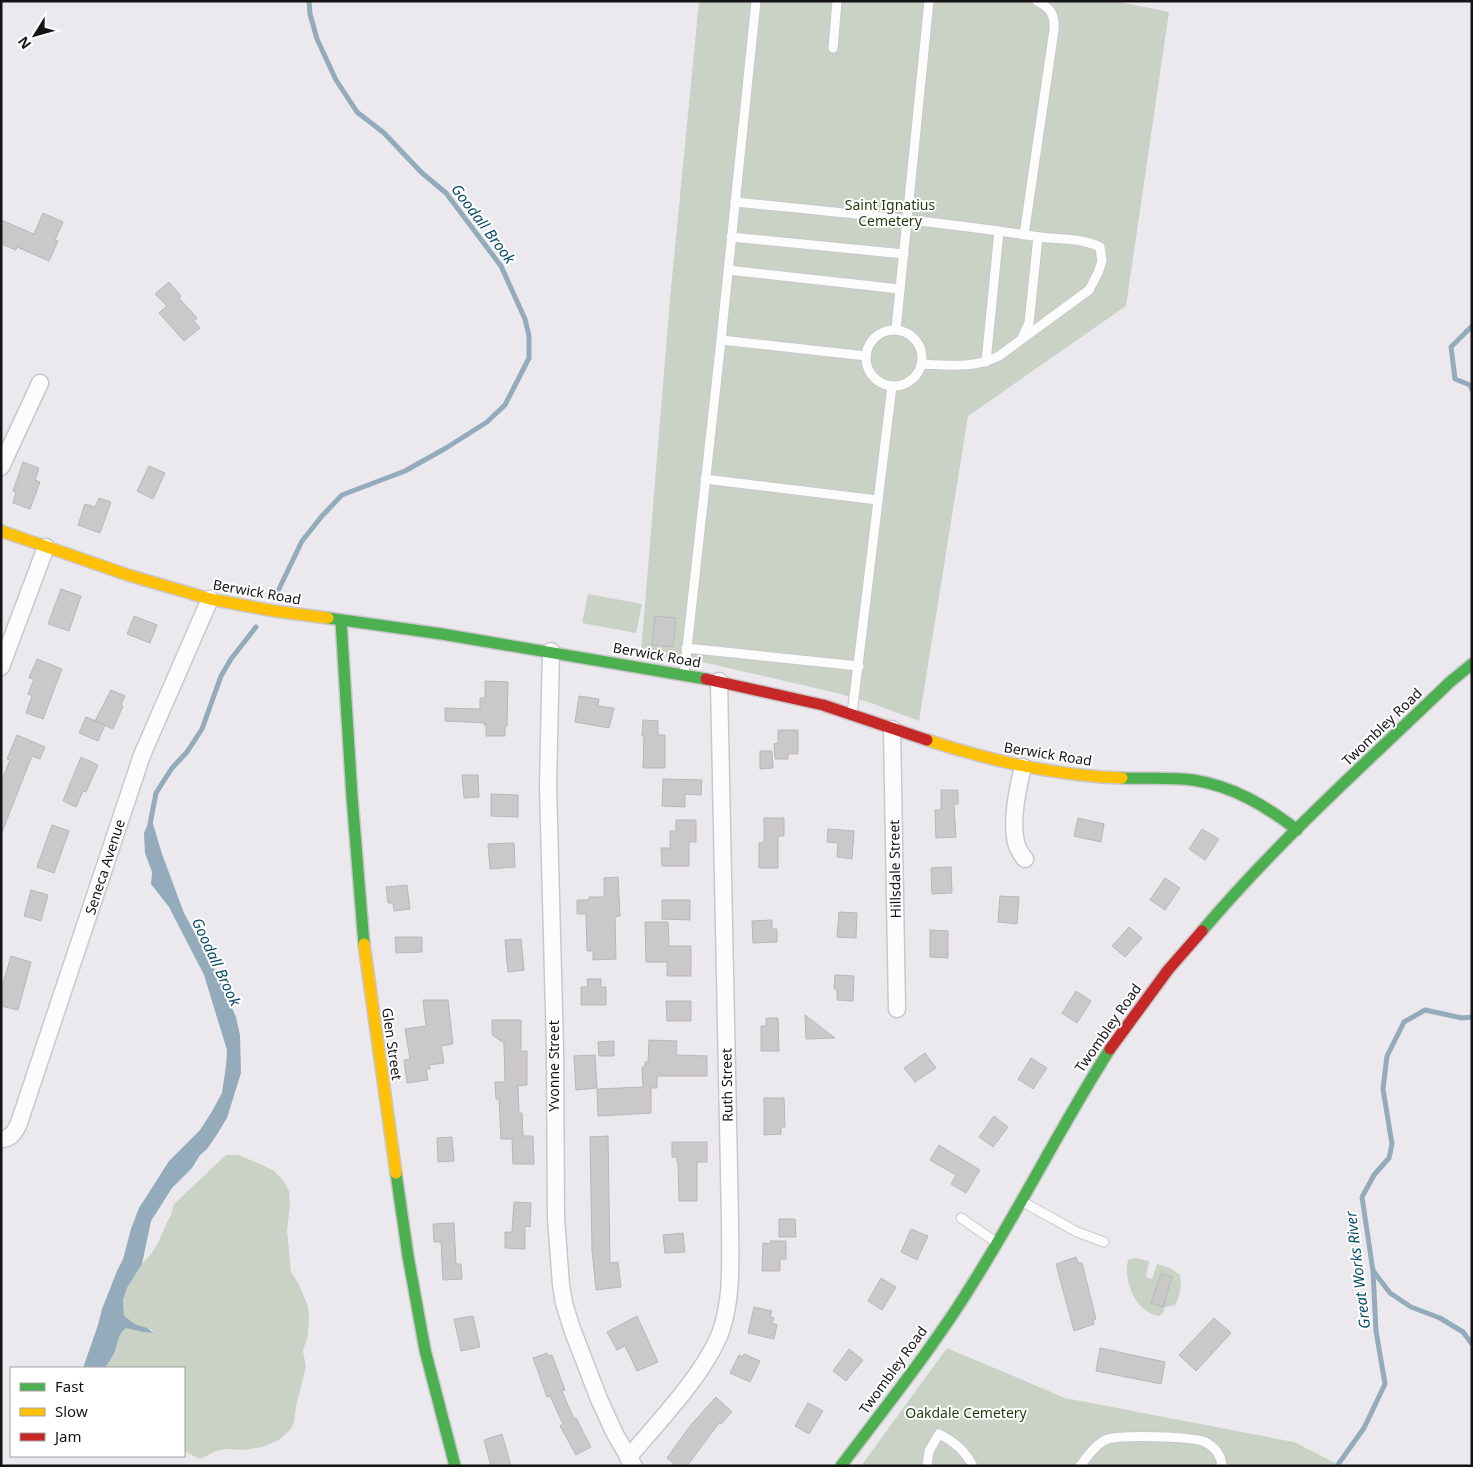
<svg xmlns="http://www.w3.org/2000/svg" width="1473" height="1467" font-family="'Noto Sans',sans-serif">
<style>
.green{fill:#c9d2c5}
.water{fill:#94abbb}
.lines{fill:none;stroke-linecap:round;stroke-linejoin:round}
.stream{stroke:#94abbb;stroke-width:5}
.building{fill:#cbc8c9;stroke:#bab7b8}
.lane-casing{stroke:#c9c7cb;stroke-width:11}
.street-casing{stroke:#c9c7cb;stroke-width:19}
.fast-casing{stroke:#c9c7cb;stroke-width:14}
.slow-casing{stroke:#c9c7cb;stroke-width:14}
.jam-casing{stroke:#c9c7cb;stroke-width:14}
.lane{stroke:#fcfcfc;stroke-width:9}
.street{stroke:#fcfcfc;stroke-width:16}
.fast{stroke:#4caf50;stroke-width:11}
.slow{stroke:#ffc107;stroke-width:11}
.jam{stroke:#c62828;stroke-width:11}
.labels{text-anchor:middle;stroke-width:4;stroke-linejoin:round;paint-order:stroke}
.park-label{font-size:14px;fill:#1e3a0c;stroke:#fff}
.street-label{font-size:14px;fill:#151316;stroke:#fff}
.water-label{font-size:15px;font-style:italic;fill:#084b69;stroke:#fff}
</style>
<rect width="100%" height="100%" fill="#ebe9ed"/>
<g class="green">
<path d="M699,1h415l55,11 -43,294 -158,110 -49,305 -48,-18 -34,-10 -139,-32 -57,-8 29,-354z"/>
<path d="M588,594l54,10 -6,29 -54,-10z"/>
<path d="M226,1155h13l34,15 11,11 5,10 1,14 -3,25 4,42 7,11 10,23 1,11 -1,18 -5,16 3,16 -10,39 -2,17 -3,6 -12,11 -17,7 -17,3 -18,-1 -11,2 -16,8 -16,-8v-83h-79c3,-5 6,-9 9,-14 4,-9 3,-20 12,-27l27,5 -1,-2 -17,-6 -11,-8 -1,-16 4,-12 15,-24 9,-10 8,-13 8,-19 4,-7 3,-11z"/>
<path d="M1135,1258l14,3 -3,16 6,2 5,-15 13,4 10,7c2,10 0,22 -5,30l-10,2 -2,6 -4,3c-23,-3 -36,-35 -31,-56z"/>
<path d="M947,1348l118,50 229,44 47,24h-480z"/>
</g>
<path class="water" d="M151,817l11,37 22,59 33,61 19,43 4,18 1,38 -14,45 -11,18 -9,13 -7,6 -8,13 -20,20 -21,33 -9,43 -15,24 -4,12 1,16 11,8 12,4 7,5 -11,-1 -17,-4c-9,6 -8,17 -12,26 -3,5 -6,9 -9,14h-22l15,-43 4,-16 15,-38 6,-12 8,-30 8,-21 30,-47 31,-31 11,-17 11,-20 4,-27 1,-16 -23,-75 -35,-68 -18,-23 1,-12 -7,-19 -1,-20z"/>
<g class="lines">
<g class="stream">
<path d="M1472,326l-21,21 4,32 15,6 2,5"/>
<path d="M278,591l24,-50 20,-25 20,-21 63,-24 41,-23 41,-26 18,-17 24,-47v-22l-4,-17 -24,-53 -55,-73 -24,-20 -38,-40 -27,-21 -21,-32 -19,-41 -7,-25 -1,-13"/>
<path d="M150,824l6,-31 16,-25 15,-16 15,-23 19,-53 10,-17 25,-32"/>
<path d="M1374,1272l16,21 21,14 29,11 23,14 9,12"/>
<path d="M1337,1466l27,-38 21,-44 -9,-53 -3,-60 -11,-74 12,-22 15,-17 3,-14 -9,-55 4,-33 17,-34 21,-12 37,8 10,-1"/>
</g>
</g>
<g class="building">
<path d="M43,213l20,9 -8,18 3,1 -9,20 -32,-14 -1,3 -15,-6v-24l33,14z"/>
<path d="M169,282l12,14 -2,2 18,20 -3,3 6,7 -16,13 -25,-28 8,-7 -12,-12z"/>
<path d="M23,462l16,6 -4,12 5,2 -10,27 -17,-6 3,-11 -3,-1z"/>
<path d="M149,466l16,7 -12,26 -16,-8z"/>
<path d="M99,498l12,4 -11,31 -22,-8 7,-21 10,3z"/>
<path d="M61,589l20,7 -12,35 -21,-7z"/>
<path d="M134,616l23,9 -7,18 -23,-9z"/>
<path d="M655,616l21,2 -3,29 -21,-2z"/>
<path d="M37,659l25,10 -19,50 -17,-6 6,-17 -4,-2 6,-15 -5,-1z"/>
<path d="M485,681l23,1 -1,44h-2v10h-19v-11h-2l1,-2 -40,-2v-13l35,1v-11h5z"/>
<path d="M111,690l14,6 -4,9 2,1 -10,23 -18,-8z"/>
<path d="M579,696l20,3 -1,7 16,2 -5,20 -34,-6z"/>
<path d="M86,717l19,8 -7,16 -19,-8z"/>
<path d="M643,720l15,1v14h7v33h-22l1,-32h-2z"/>
<path d="M778,730h20v24h-10v5h-13l-1,-15 4,-1z"/>
<path d="M17,735l28,12 -5,12 -8,-3 -30,76 -1,-50 9,-22 -3,-1z"/>
<path d="M760,751h12l1,17 -13,1z"/>
<path d="M81,757l17,8 -12,27 -3,-1 -7,16 -13,-6z"/>
<path d="M462,775h16l1,22 -15,1z"/>
<path d="M663,779l39,1 -1,15 -16,-1v13l-23,-1z"/>
<path d="M941,790h17v14h-4l2,33 -20,1 -1,-28h6z"/>
<path d="M491,794l27,1v22l-27,-1z"/>
<path d="M764,818h20v18h-6v32h-19v-25l5,-1z"/>
<path d="M1078,818l26,6 -3,18 -27,-6z"/>
<path d="M676,820h20v22h-7v24h-27l-1,-18h9v-17h6z"/>
<path d="M52,825l17,6 -15,42 -17,-6z"/>
<path d="M828,829l26,2 -2,28 -15,-2 1,-14 -11,-1z"/>
<path d="M1202,829l17,10 -14,21 -16,-11z"/>
<path d="M514,843l1,24 -25,2 -2,-25z"/>
<path d="M951,867l1,26 -20,1 -1,-26z"/>
<path d="M618,877l2,39 -5,1 1,42 -23,1v-9h-6l-1,-37h-9v-14h12v-3h15v-19z"/>
<path d="M1165,878l15,10 -15,22 -15,-10z"/>
<path d="M407,885l3,24 -16,2 -1,-8h-5l-2,-16z"/>
<path d="M31,890l17,5 -7,26 -17,-5z"/>
<path d="M1000,896l19,1 -2,27 -19,-2z"/>
<path d="M662,900h28v20l-28,-1z"/>
<path d="M839,912l18,1 -1,25 -19,-1z"/>
<path d="M772,920v9h5v13l-24,1 -1,-22z"/>
<path d="M645,922h23l1,24h22v30h-24v-14h-21z"/>
<path d="M1129,927l13,11 -17,19 -13,-11z"/>
<path d="M930,930l18,1v27l-18,-1z"/>
<path d="M395,937h27v15l-26,1z"/>
<path d="M521,939l3,31 -16,2 -3,-32z"/>
<path d="M11,956l20,6 -13,48 -17,-4v-15z"/>
<path d="M835,975l19,1 -1,25 -16,-1v-11h-3z"/>
<path d="M587,979h14v8h5v18h-25v-18h7z"/>
<path d="M1076,991l15,10 -14,22 -15,-10z"/>
<path d="M423,1000h25l5,44 -12,2 3,17 -15,2 1,4h-4l2,11 -21,3 -3,-23 6,-1 -5,-30 21,-3z"/>
<path d="M666,1001h25v20h-24z"/>
<path d="M805,1015l30,23 -29,1z"/>
<path d="M766,1018h12l1,33h-18v-25h5z"/>
<path d="M492,1020h29v31h6v34l-9,1 1,27h3l1,23h10l1,28h-21l-1,-25h-11l-2,-40h-3l-1,-17h10l-1,-39 -12,-8z"/>
<path d="M649,1040l28,1 -1,14 31,1v20h-50v12h-6v25l-53,3 -1,-27 46,-2 -1,-20h3v-5h3z"/>
<path d="M614,1041v15h-15l-1,-14z"/>
<path d="M925,1053l11,15 -21,14 -11,-14z"/>
<path d="M595,1055l2,33 -21,2 -2,-34z"/>
<path d="M1031,1058l16,10 -14,21 -15,-10z"/>
<path d="M764,1098h20l1,29h-4v7l-17,1z"/>
<path d="M994,1116l14,11 -15,20 -14,-10z"/>
<path d="M608,1136l2,127 8,-1 3,25 -25,3 -4,-40 -2,-113z"/>
<path d="M452,1137l2,24 -16,1 -1,-24z"/>
<path d="M672,1142h35v20h-10v39h-18l-1,-39h-1v-5h-5z"/>
<path d="M939,1145l41,25 -14,23 -15,-9 5,-9 -26,-15z"/>
<path d="M514,1202l17,1 -1,24 -5,-1v23l-20,-1v-16h7z"/>
<path d="M779,1219h16l1,18h-17z"/>
<path d="M454,1223l2,41h5l1,15 -19,1 -2,-38h-7l-1,-18z"/>
<path d="M911,1229l17,7 -11,24 -16,-8z"/>
<path d="M683,1233l2,19 -20,1 -2,-18z"/>
<path d="M770,1241h16v18h-6v12h-18l1,-28 7,1z"/>
<path d="M1076,1257l2,6h4l14,56 -3,1 1,4 -20,7 -18,-67z"/>
<path d="M1161,1274l11,3 -9,30 -12,-4z"/>
<path d="M881,1278l15,9 -14,23 -14,-9z"/>
<path d="M754,1307l18,4 -2,6 4,1 -2,5 5,2 -3,14 -26,-6z"/>
<path d="M473,1316l7,31 -19,4 -7,-32z"/>
<path d="M637,1316l21,46 -21,9 -12,-25 -8,4 -10,-18z"/>
<path d="M1214,1318l17,15 -35,38 -17,-16z"/>
<path d="M1100,1348l65,14 -4,22 -65,-13z"/>
<path d="M849,1349l14,11 -17,21 -13,-10z"/>
<path d="M547,1353l1,3 4,-1 13,35 -3,1 12,28 2,-1 15,29 -15,8 -16,-29 3,-2 -13,-28 -3,1 -14,-39z"/>
<path d="M744,1354l16,7 -10,21 -20,-9 9,-18 4,2z"/>
<path d="M716,1397l16,15 -11,12 -2,-1 -32,43h-10l-10,-8 23,-32z"/>
<path d="M808,1403l15,8 -14,23 -14,-8z"/>
<path d="M502,1434l9,32h-20l-7,-26z"/>
</g>
<g class="lines">
<g class="lane-casing">
<g id="lane">
<path d="M833,48l4,-47"/>
<path d="M735,202c100,10 199,19 298,34 21,4 48,1 67,11l2,14 -4,12 -9,17 -90,66c-26,13 -50,9 -78,8"/>
<path d="M1024,235l30,-205c1,-15 -3,-22 -17,-29"/>
<path d="M731,237l173,17"/>
<path d="M728,270l172,19"/>
<path d="M896,329l33,-328"/>
<circle cx="894" cy="358" r="28"/>
<path d="M1022,338l7,-15 9,-86"/>
<path d="M721,340l145,16"/>
<path d="M986,362l13,-131"/>
<path d="M705,479l173,21"/>
<path d="M686,648l173,18"/>
<path d="M684,675l37,-335 35,-339"/>
<path d="M852,714l40,-328"/>
<path d="M1023,1202l54,30 27,10"/>
<path d="M961,1218l36,25"/>
<path d="M927,1466l2,-15 10,-17c16,8 25,16 34,32"/>
<path d="M1080,1466c8,-10 16,-23 28,-27 14,-4 83,-3 97,3 10,5 16,12 17,24"/>
</g>
</g>
<g class="street-casing">
<g id="street">
<path d="M1,467l39,-84"/>
<path d="M551,651l-3,134 7,264 1,169 5,67 3,18 8,26 27,70 16,35 19,32"/>
<path d="M1,667l45,-120"/>
<path d="M892,729l5,280"/>
<path d="M1023,767c-5,20 -12,55 -7,75 1,6 5,12 9,17"/>
<path d="M1,1139c10,0 14,-7 18,-16l123,-368 68,-156"/>
<path d="M628,1458c30,-36 77,-84 93,-127 12,-35 9,-74 9,-111l-11,-539"/>
</g>
</g>
<g class="fast-casing">
<g id="fast">
<path d="M328,618l114,16 264,45"/>
<path d="M341,621l11,176 12,147"/>
<path d="M1122,778c23,1 48,-1 71,2 40,6 73,26 104,50"/>
<path d="M1202,931c76,-90 164,-168 248,-249l22,-18"/>
<path d="M396,1173l12,83 17,94 30,116"/>
<path d="M841,1466c46,-61 95,-122 135,-188 47,-75 86,-154 134,-229"/>
</g>
</g>
<g class="slow-casing">
<g id="slow">
<path d="M1,531l127,44 82,24 64,12 54,7"/>
<path d="M927,740c64,21 128,36 195,38"/>
<path d="M364,944l32,229"/>
</g>
</g>
<g class="jam-casing">
<g id="jam">
<path d="M706,679l117,26 104,35"/>
<path d="M1110,1049l58,-79 34,-39"/>
</g>
</g>
<use href="#lane" class="lane"/>
<use href="#street" class="street"/>
<use href="#fast" class="fast"/>
<use href="#slow" class="slow"/>
<use href="#jam" class="jam"/>
</g>
<g class="labels">
<g class="park-label">
<text x="890" y="210">Saint Ignatius<tspan x="890" dy="16">Cemetery</tspan></text>
<text x="966" y="1418">Oakdale Cemetery</text>
</g>
<g class="street-label">
<text transform="translate(257 592) rotate(10)" y="5">Berwick Road</text>
<text transform="translate(657 655) rotate(10)" y="5">Berwick Road</text>
<text transform="translate(1382 727) rotate(-44)" y="5">Twombley Road</text>
<text transform="translate(1048 754) rotate(9)" y="5">Berwick Road</text>
<text transform="translate(105 867) rotate(-72)" y="5">Seneca Avenue</text>
<text transform="translate(895 869) rotate(-91)" y="5">Hillsdale Street</text>
<text transform="translate(1108 1028) rotate(-55)" y="5">Twombley Road</text>
<text transform="translate(392 1044) rotate(82)" y="5">Glen Street</text>
<text transform="translate(554 1066) rotate(-90)" y="5">Yvonne Street</text>
<text transform="translate(727 1085) rotate(-91)" y="5">Ruth Street</text>
<text transform="translate(893 1370) rotate(-54)" y="5">Twombley Road</text>
</g>
<g class="water-label">
<text transform="translate(483 224) rotate(53)" y="5">Goodall Brook</text>
<text transform="translate(216 962) rotate(65)" y="5">Goodall Brook</text>
<text transform="translate(1358 1270) rotate(-97)" y="5">Great Works River</text>
</g>
</g>
<rect width="1473" height="1467" fill="none" stroke="#151316" stroke-width="5"/>
<rect x="10" y="1367" width="175" height="90" fill="#ffffff" stroke="#a1a1a2"/>
<rect x="20" y="1383" width="25" height="8" fill="#4caf50" stroke="#a1a1a2"/>
<text x="55" y="1392" font-size="15" fill="#151316">Fast</text>
<rect x="20" y="1408" width="25" height="8" fill="#ffc107" stroke="#a1a1a2"/>
<text x="55" y="1417" font-size="15" fill="#151316">Slow</text>
<rect x="20" y="1433" width="25" height="8" fill="#c62828" stroke="#a1a1a2"/>
<text x="55" y="1442" font-size="15" fill="#151316">Jam</text>
<g transform="translate(35 35) rotate(233)" stroke="#ffffff" stroke-width="4" paint-order="stroke">
<path d="M0-4L9 19L0 12L-9 19Z" fill="#151316"/>
<text y="-8" font-size="14" font-weight="bold" text-anchor="middle" fill="#151316">N</text>
</g>
</svg>
